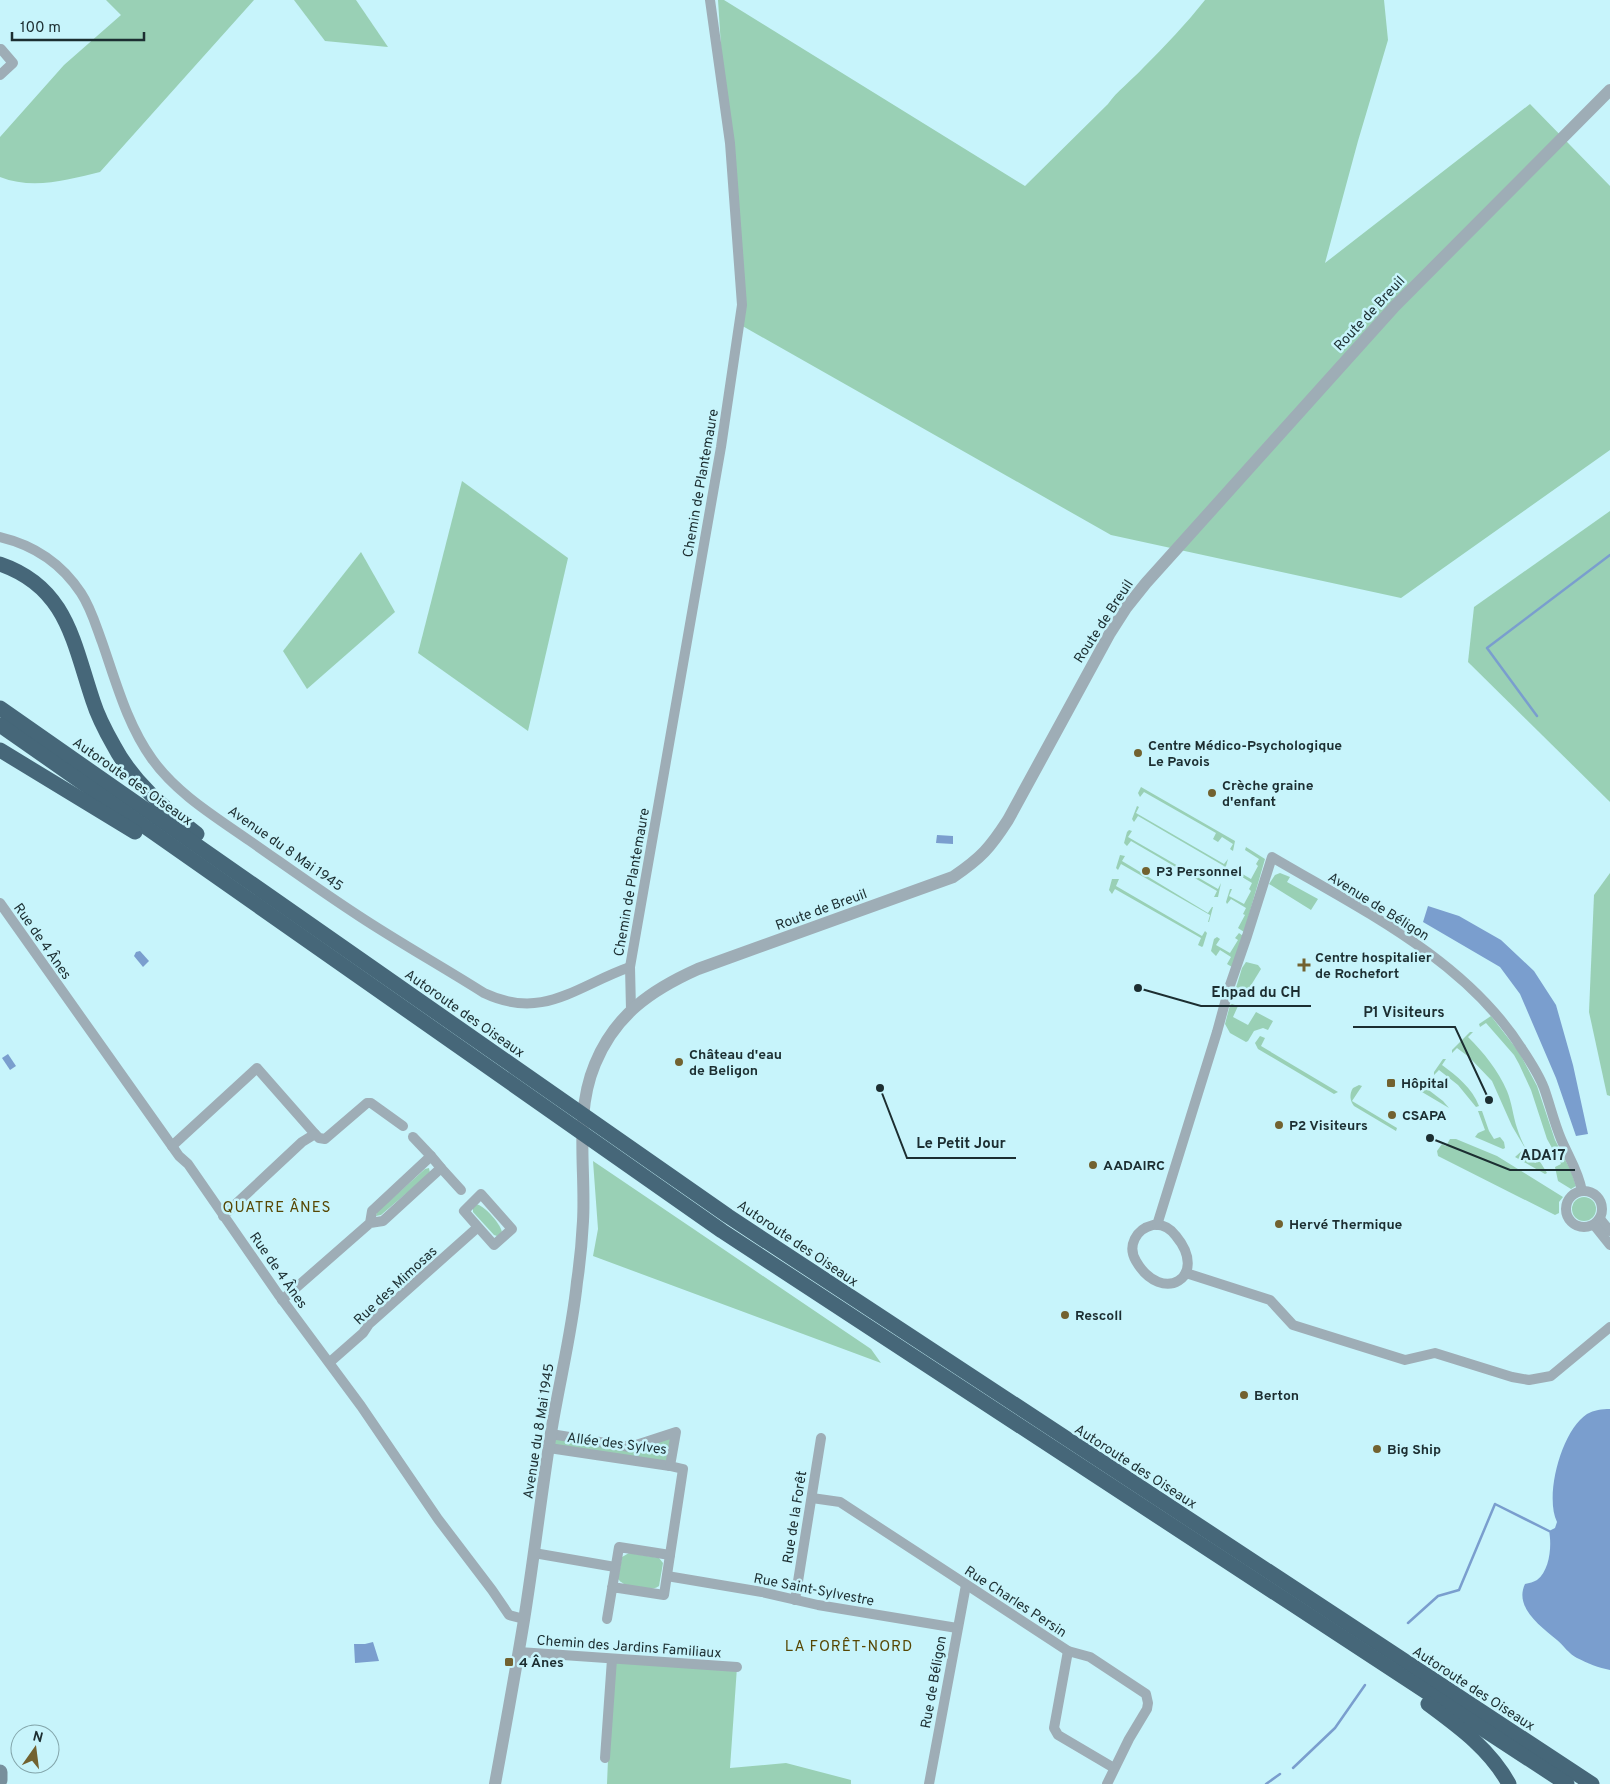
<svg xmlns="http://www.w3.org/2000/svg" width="1610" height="1784" font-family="Overpass,sans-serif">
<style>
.green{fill:#99d0b5}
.water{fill:#7a9ece}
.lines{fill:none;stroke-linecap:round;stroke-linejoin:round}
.stream{stroke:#7a9ece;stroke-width:2.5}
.minor{stroke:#9eadb6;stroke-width:10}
.tertiary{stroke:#9eadb6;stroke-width:12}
.secondary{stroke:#788f9c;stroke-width:15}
.motorway{stroke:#466779;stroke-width:15}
.poi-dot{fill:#726230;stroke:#c7f4fb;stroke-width:2}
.labels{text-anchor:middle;stroke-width:5;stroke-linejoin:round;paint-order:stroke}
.street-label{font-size:14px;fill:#1c2e31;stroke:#c7f4fb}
.poi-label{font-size:14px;font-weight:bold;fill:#1c2e31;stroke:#c7f4fb;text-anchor:start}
.neighbourhood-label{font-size:15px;letter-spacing:1px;fill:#574704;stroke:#c7f4fb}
.leader{fill:none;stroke:#1c2e31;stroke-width:2}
.callout-dot{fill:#1c2e31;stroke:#c7f4fb;stroke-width:2}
.callout-label{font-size:15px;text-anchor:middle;font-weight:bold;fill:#1c2e31;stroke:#c7f4fb;stroke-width:5;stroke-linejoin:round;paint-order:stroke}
</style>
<rect width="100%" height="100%" fill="#c7f4fb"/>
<g class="green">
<path d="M106,0h148l-154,172c-33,8 -67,18 -100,5v-40l64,-72 57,-50z"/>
<path d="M294,0h62l32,47 -63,-6z"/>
<path d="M718,0h6l301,186 83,-82c8,-12 25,-25 35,-36 22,-22 43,-44 62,-68h179l4,40 -30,101 -33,122 205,-159 80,82v264l-209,148 -290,-63 -372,-211z"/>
<path d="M462,481l106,77 -40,173 -110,-78z"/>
<path d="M1610,511v291l-142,-140 6,-55z"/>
<path d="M361,552l34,60 -88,77 -24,-38z"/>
<path d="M1141,787l94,54 -2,10 -3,-2 3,-5 -11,-7 -4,5 -5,-3 3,-6 -72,-41 -4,5 -2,-4z"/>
<path d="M1137,806l2,1 -3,6 88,51 4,-5 -4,14h-3l3,-7 -86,-50 -4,6 -2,-3z"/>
<path d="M1129,830l3,1 -4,6 90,52 3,-6 -3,14h-4l3,-6 -86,-50 -4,5 -3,-3 3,-11z"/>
<path d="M1246,847l19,12 -21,73 -6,-4 7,-13 -2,-1 3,-6 -15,-9 -4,5 -1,-2 4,-13h2l-3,7 15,8 7,-13 -2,-2 3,-6 -15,-9 -3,6 3,-14 2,-1 3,2 -3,5 12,7 7,-13 -2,-2 3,-5 -14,-9z"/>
<path d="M1120,855l5,1 -3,5 86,52 4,-6h1l-4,15h-1l2,-7 -89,-51 -3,6 -2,-2z"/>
<path d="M1280,873l10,4 -3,5 31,17 -7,11 -42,-26 6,-9z"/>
<path d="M1610,873v223l-3,-1 -18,-83 5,-117z"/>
<path d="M1112,879h7l-3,7 86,50 3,-5 2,2 -4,13 -1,1 -4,-2 3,-7 -86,-49 -3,5 -3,-4z"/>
<path d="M1239,933l4,3 -11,31 -5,-3 4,-7 -11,-7 -4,6 -5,-5 3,-12 3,-2 3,2 -4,6 14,8 8,-13 -3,-2z"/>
<path d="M1246,962l12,3 3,4 -16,26 -3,1 -6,-3 -1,-2 7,-23z"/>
<path d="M1232,1004l6,2 -5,11 15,8 8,-13 17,9 -5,9 -5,-2 -9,3 -6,10 -2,1 -16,-9 -5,-9 5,-19z"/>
<path d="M1491,1016l28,36 18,34 18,54 16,31 5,15 -5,3 -13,-8 -3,-14 6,-3 -14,-25 -16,-49 -12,-26 -5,-9 -28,-32 -6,4 -1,-3z"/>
<path d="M1470,1032h3l-5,5c16,16 30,33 39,54 5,12 6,25 10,37 4,13 10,24 18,35l4,-3 8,13 -2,1 -30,-17 10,-9 -13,-22 -20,-45 -23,-24 -12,-9 -5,5v-3z"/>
<path d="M1260,1036l5,2 -4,8 77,46 -4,2 -76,-45 -3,-6z"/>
<path d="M1443,1059h3l-4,6c15,11 30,23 37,41l-3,1 -18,-22 -19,-15 -5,5v-3z"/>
<path d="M1359,1085l3,1 -10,15 45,27 -1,3 -42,-25c-4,-5 -5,-12 -1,-18z"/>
<path d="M1426,1088l17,13 6,7 -27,-16z"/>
<path d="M1478,1111h4l7,20 5,8 6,-2 4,5 1,6 -2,1 -28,-12 3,-4 7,-3z"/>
<path d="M1450,1139h6l41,17 66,41 -4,5v11l-4,2 -117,-59 -1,-5 5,-7 4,2z"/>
<path d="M593,1161l278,188 10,14 -288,-107 5,-27z"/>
<path d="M429,1168l1,5 -49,42 -5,1 1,-4 48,-43z"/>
<circle cx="1584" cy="1209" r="12"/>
<path d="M476,1204c8,1 27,22 26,30l-5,2 -3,-1 -21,-23v-5z"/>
<path d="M676,1432l-6,34 -121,-18 2,-14 79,13z"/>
<path d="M629,1553l30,5 4,5 -4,23c-9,7 -34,2 -41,-7l4,-22z"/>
<path d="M612,1659l125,8 -7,101 56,-5 65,17v4h-244z"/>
</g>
<g class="water">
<path d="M937,835l16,1v8l-17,-1z"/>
<path d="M1428,906l31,10 42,24 33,31 22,34 17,60 15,69 -12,2 -20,-58 -36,-84 -20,-27 -77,-45z"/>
<path d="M140,951l9,10 -6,6 -9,-11 2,-4z"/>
<path d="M8,1054l8,12 -6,4 -8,-12z"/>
<path d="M1610,1409v261c-11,-2 -23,-7 -33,-12 -8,-4 -14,-13 -20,-18 -17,-14 -43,-33 -32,-56 4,-1 9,-2 12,-4 13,-10 15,-35 12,-49l6,-3 2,-6c-13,-27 5,-92 30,-108 7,-4 15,-5 23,-5z"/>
<path d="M373,1642l6,19 -24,2 -1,-19h11z"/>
</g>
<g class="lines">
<g class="stream">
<path d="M1537,716l-50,-68 123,-93"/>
<path d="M1408,1623l30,-27 21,-6 36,-86 54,27"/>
<path d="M1293,1768l42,-40 30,-43"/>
<path d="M1266,1784l14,-10"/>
</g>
<g class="minor">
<path d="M0,50l1,-1 12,14 -13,12"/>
<path d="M0,537c34,8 62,27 81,56 10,15 15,33 21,49 14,40 25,82 50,117 25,35 64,58 98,82 36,25 72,51 109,75 41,27 84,51 125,77 59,28 92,-7 146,-26"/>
<path d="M0,903l172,243 7,10 9,8 90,130 83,112 77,113 54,71 17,25 15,4"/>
<path d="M631,1010l-1,-43 91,-520 21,-142 -12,-162 -20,-143"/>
<path d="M413,1137l18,19"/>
<path d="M172,1146l85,-78 58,66"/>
<path d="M441,1168l20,22"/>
<circle cx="1584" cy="1209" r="18"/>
<path d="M223,1216l79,-74 13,-8 4,4 6,1 42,-36h4l32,23"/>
<path d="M1600,1219l10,12"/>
<path d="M1153,1225c9,-1 17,3 23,11 34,41 -14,70 -40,25 -9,-15 0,-32 17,-36z"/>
<path d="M1157,1225l60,-193 12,-44 18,-52 25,-79c88,52 193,102 250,192 8,12 17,26 22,39 6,17 10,34 17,51 8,19 17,31 21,52"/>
<path d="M1594,1225l16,20"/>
<path d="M1186,1273l84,27 23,25 112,35 30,-7 77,24 17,3 22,-4 59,-49"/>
<path d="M282,1300l88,-77 13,-2 58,-53 -10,-12 -59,55 -2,12"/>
<path d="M330,1362l33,-29 6,-9 109,-97 16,18 18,-16 -31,-35 -17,17 14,16"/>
<path d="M549,1448l121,18 6,-34 -46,15 -79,-13"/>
<path d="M670,1466l13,3 -13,86"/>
<path d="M812,1498l28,4 228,149 22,6 56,37 2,9 -1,6 -18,30 -22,45"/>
<path d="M534,1553l81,14"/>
<path d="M667,1576l95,16 56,13 139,23"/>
<path d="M795,1600l26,-162"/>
<path d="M607,1619l12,-72 51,8 -6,40 -52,-8"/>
<path d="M1068,1651l-14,77 4,7 56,33"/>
<path d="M519,1652l218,15"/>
<path d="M605,1758l7,-99"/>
<path d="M929,1784l37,-199"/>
</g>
<path class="tertiary" d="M495,1784c10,-55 20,-109 29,-164 10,-62 17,-125 27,-187 8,-50 21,-101 26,-151 3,-20 5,-41 6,-61 3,-52 -9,-107 12,-157 20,-49 56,-74 103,-95l255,-92c28,-19 37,-29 55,-57l102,-187 16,-25 20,-25 249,-277 215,-216"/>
<path class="secondary" d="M0,1772v8"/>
<g class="motorway">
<path d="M0,564c67,23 73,78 93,137 5,16 13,31 21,45 19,36 51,63 83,88"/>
<path d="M0,708l728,508 864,568"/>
<path d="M0,725l722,506 845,553"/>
<path d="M0,750l135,82"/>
<path d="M1428,1704c31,23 62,45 81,80"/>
</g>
</g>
<g class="poi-dot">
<circle cx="1138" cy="753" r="5"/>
<circle cx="1212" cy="793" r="5"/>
<circle cx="1146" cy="871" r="5"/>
<path d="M1301.5 957.5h5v5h5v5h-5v5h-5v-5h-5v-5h5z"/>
<circle cx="679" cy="1062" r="5"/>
<rect x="1386" y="1078" width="10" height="10" rx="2.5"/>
<circle cx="1392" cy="1115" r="5"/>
<circle cx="1279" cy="1125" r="5"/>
<circle cx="1093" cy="1165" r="5"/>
<circle cx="1279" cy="1224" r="5"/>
<circle cx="1065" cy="1315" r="5"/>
<circle cx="1244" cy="1395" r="5"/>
<circle cx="1377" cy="1449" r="5"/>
<rect x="504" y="1657" width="10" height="10" rx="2.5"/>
</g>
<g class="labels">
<g class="street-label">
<text transform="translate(1369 313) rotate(-47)" y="5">Route de Breuil</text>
<text transform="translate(700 483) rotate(-80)" y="5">Chemin de Plantemaure</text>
<text transform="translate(1103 621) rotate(-57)" y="5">Route de Breuil</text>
<text transform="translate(133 781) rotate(35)" y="5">Autoroute des Oiseaux</text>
<text transform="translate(286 848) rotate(35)" y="5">Avenue du 8 Mai 1945</text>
<text transform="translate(631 882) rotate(-80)" y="5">Chemin de Plantemaure</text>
<text transform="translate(1379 906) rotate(32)" y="5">Avenue de Béligon</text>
<text transform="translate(821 909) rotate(-20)" y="5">Route de Breuil</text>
<text transform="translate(43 941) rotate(55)" y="5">Rue de 4 Ânes</text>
<text transform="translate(465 1013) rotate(35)" y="5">Autoroute des Oiseaux</text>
<text transform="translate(798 1243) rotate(34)" y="5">Autoroute des Oiseaux</text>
<text transform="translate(279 1270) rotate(55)" y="5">Rue de 4 Ânes</text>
<text transform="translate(395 1285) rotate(-43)" y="5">Rue des Mimosas</text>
<text transform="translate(538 1431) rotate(-81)" y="5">Avenue du 8 Mai 1945</text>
<text transform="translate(617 1443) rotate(7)" y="5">Allée des Sylves</text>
<text transform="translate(1136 1466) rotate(33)" y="5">Autoroute des Oiseaux</text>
<text transform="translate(794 1517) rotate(-81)" y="5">Rue de la Forêt</text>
<text transform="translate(814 1589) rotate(11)" y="5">Rue Saint-Sylvestre</text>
<text transform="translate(1016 1601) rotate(33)" y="5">Rue Charles Persin</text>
<text transform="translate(629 1646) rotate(4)" y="5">Chemin des Jardins Familiaux</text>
<text transform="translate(933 1682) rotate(-80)" y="5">Rue de Béligon</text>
<text transform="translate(1474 1688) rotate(33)" y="5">Autoroute des Oiseaux</text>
</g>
<g class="poi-label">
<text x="1148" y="750">Centre Médico-Psychologique<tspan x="1148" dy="16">Le Pavois</tspan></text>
<text x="1222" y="790">Crèche graine<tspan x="1222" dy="16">d'enfant</tspan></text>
<text x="1156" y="876">P3 Personnel</text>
<text x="1315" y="962">Centre hospitalier<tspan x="1315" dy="16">de Rochefort</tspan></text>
<text x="689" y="1059">Château d'eau<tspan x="689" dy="16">de Beligon</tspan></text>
<text x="1401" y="1088">Hôpital</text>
<text x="1402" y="1120">CSAPA</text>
<text x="1289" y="1130">P2 Visiteurs</text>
<text x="1103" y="1170">AADAIRC</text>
<text x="1289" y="1229">Hervé Thermique</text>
<text x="1075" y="1320">Rescoll</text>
<text x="1254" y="1400">Berton</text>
<text x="1387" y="1454">Big Ship</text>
<text x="519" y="1667">4 Ânes</text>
</g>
<g class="neighbourhood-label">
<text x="277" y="1212">QUATRE ÂNES</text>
<text x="849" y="1651">LA FORÊT-NORD</text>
</g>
</g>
<path class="leader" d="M1138 988L1201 1006H1311M1489 1100L1455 1027H1353M880 1088L907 1158H1016M1430 1138L1510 1170H1575"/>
<g class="callout-dot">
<circle cx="1138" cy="988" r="5"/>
<circle cx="1489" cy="1100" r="5"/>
<circle cx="880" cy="1088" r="5"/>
<circle cx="1430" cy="1138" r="5"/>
</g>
<g class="callout-label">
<text x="1256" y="997">Ehpad du CH</text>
<text x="1404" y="1017">P1 Visiteurs</text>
<text x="961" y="1148">Le Petit Jour</text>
<text x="1543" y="1160">ADA17</text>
</g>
<g transform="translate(35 1749) rotate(14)"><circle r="24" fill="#c7f4fb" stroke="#83a5aa"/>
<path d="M0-4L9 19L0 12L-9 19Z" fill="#726230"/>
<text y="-8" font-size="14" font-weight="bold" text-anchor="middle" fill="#1c2e31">N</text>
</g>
<path d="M12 32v8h132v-8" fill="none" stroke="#1c2e31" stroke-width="2.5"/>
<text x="20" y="32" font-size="15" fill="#1c2e31" stroke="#c7f4fb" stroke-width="4" paint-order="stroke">100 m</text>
</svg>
